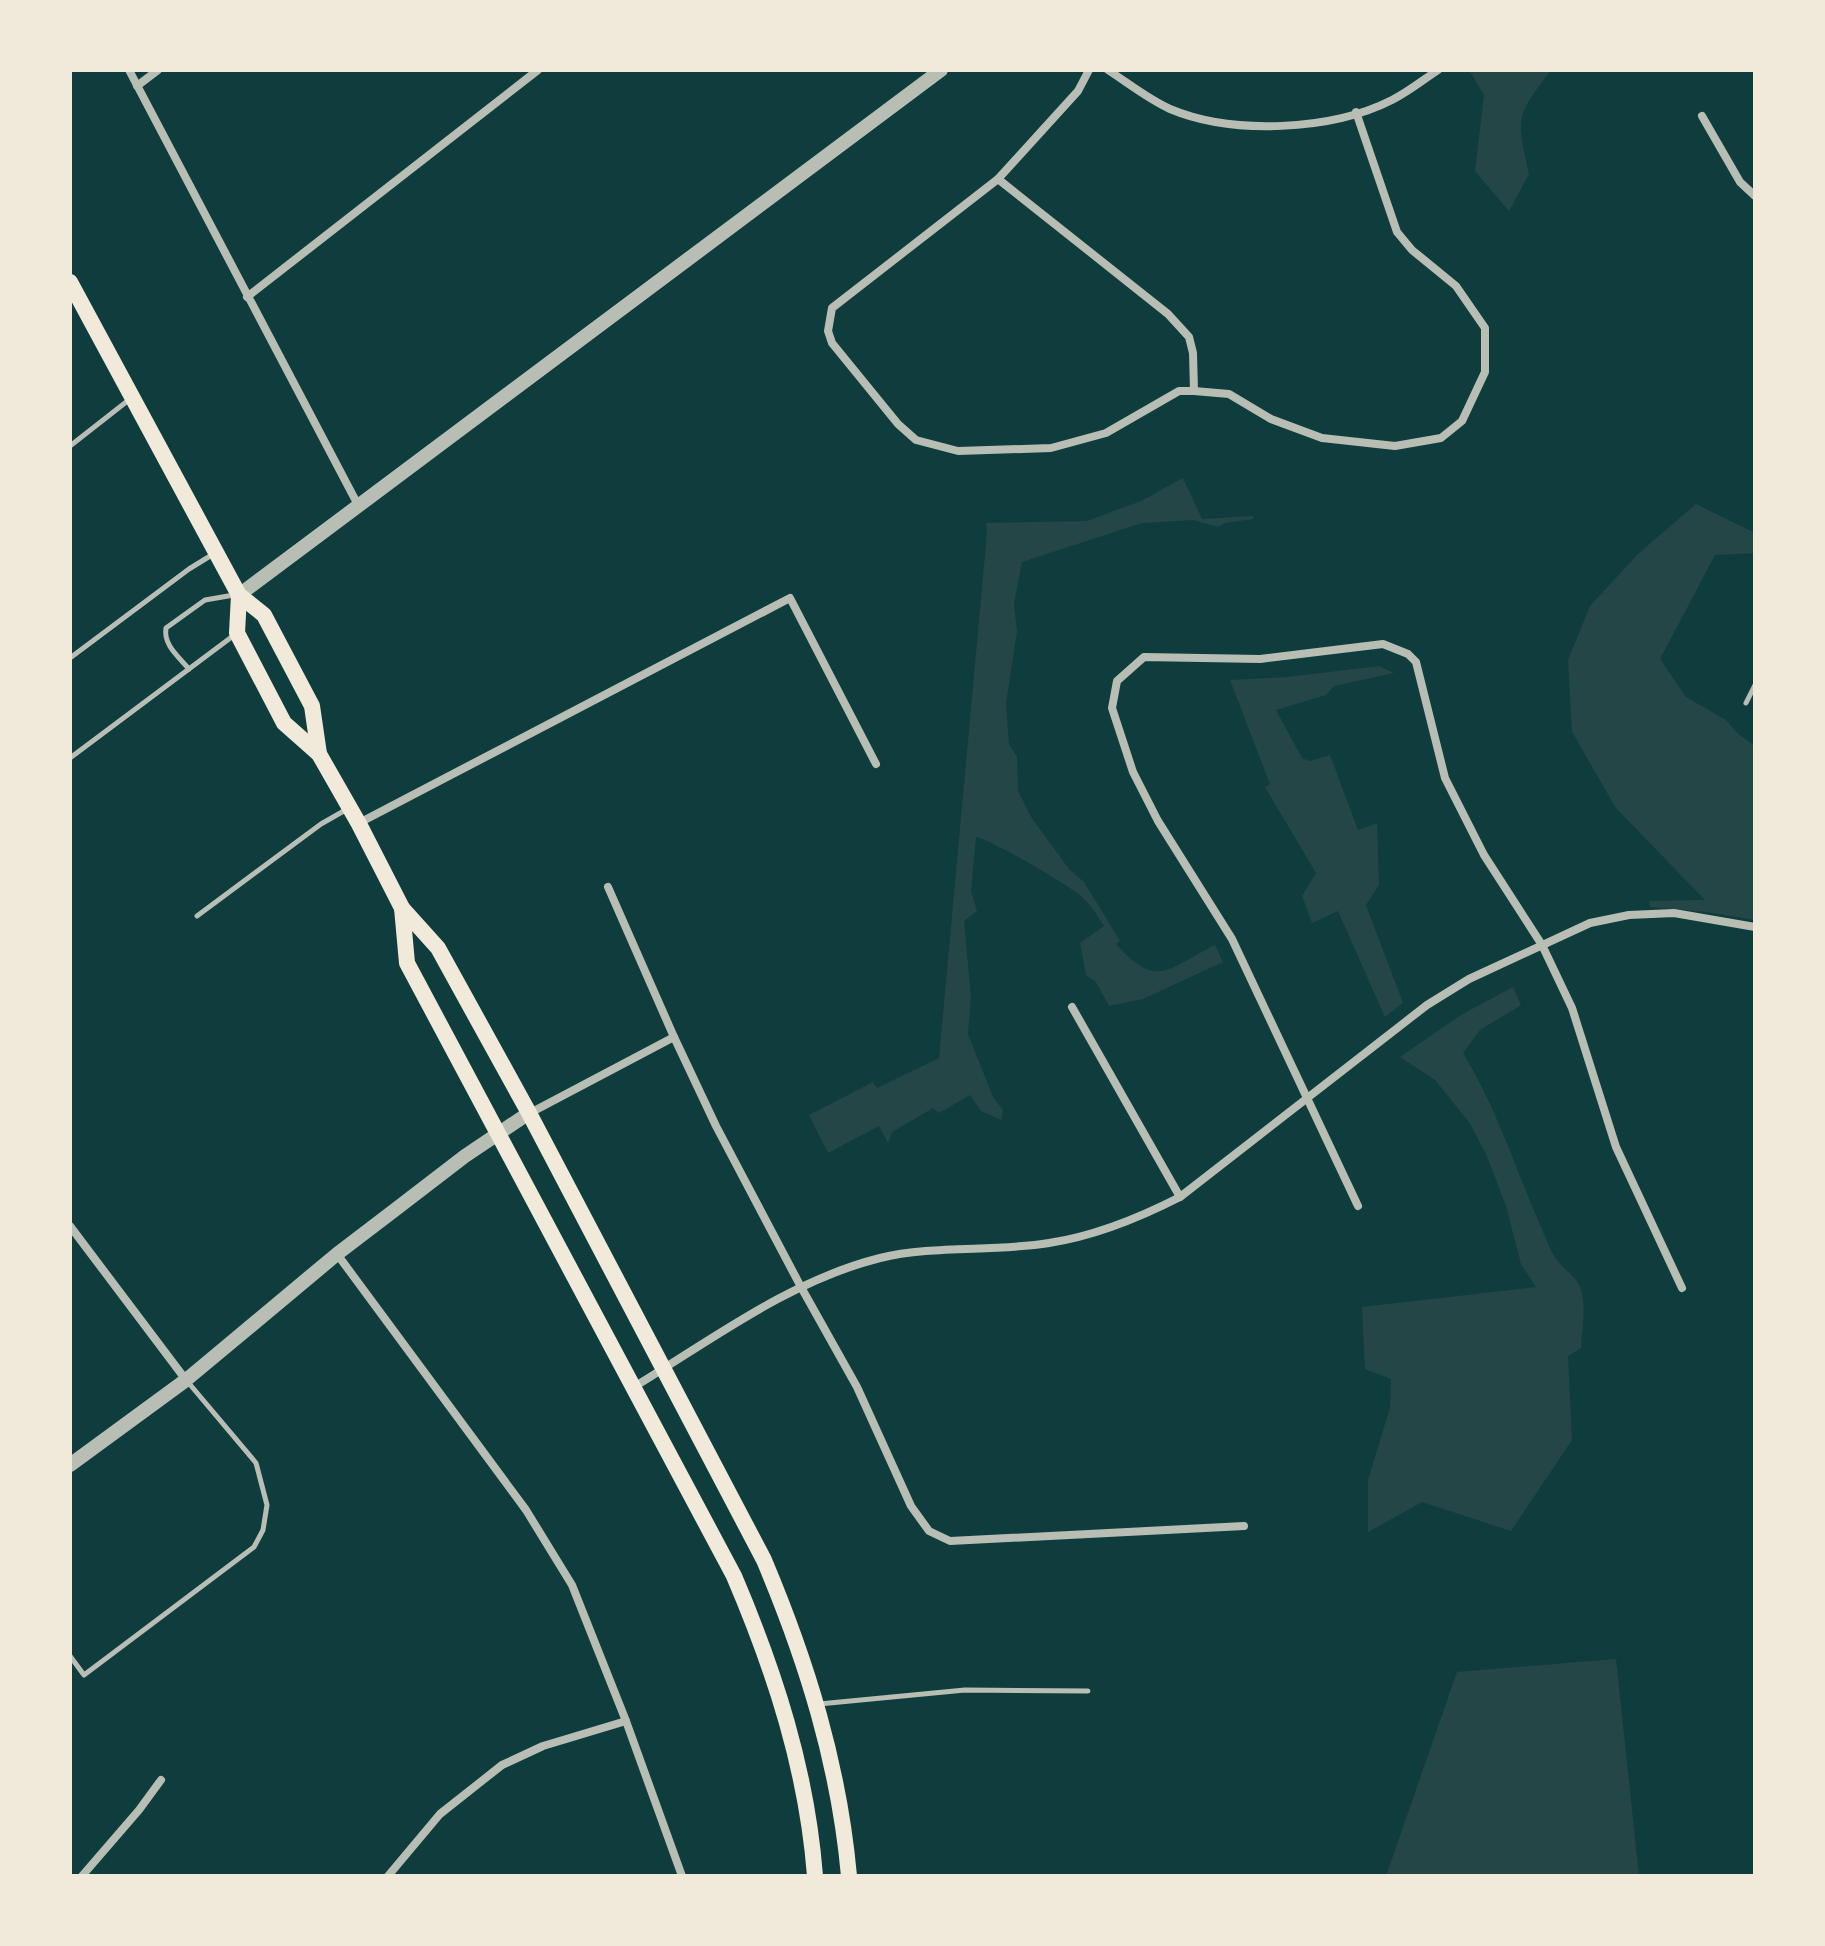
<svg xmlns="http://www.w3.org/2000/svg" width="1825" height="1946" font-family="Arial,sans-serif">
<style>
.green{fill:#244646}
.lines{fill:none;stroke-linecap:round;stroke-linejoin:round}
.service{stroke:#b8beb3;stroke-width:5}
.minor{stroke:#b8beb3;stroke-width:8}
.tertiary{stroke:#b8beb3;stroke-width:14}
.primary{stroke:#f1e9da;stroke-width:16}
</style>
<rect width="100%" height="100%" fill="#0f3d3e"/>
<g class="green">
<path d="M1469,70h82c-36,48 -35,46 -22,104l-20,37 -34,-40 9,-76z"/>
<path d="M1183,478l19,41 51,-3v3l-28,4 -7,4 -25,-7 -51,3 -120,39 -8,41 3,29 -11,71 3,41 8,13 1,34 13,26 38,52 15,13 36,59 -4,3c41,46 51,25 99,1l8,17 -80,37 -34,7 -13,-24 -10,-7 -6,-32 24,-17c-6,-10 -14,-22 -23,-30 -14,-12 -89,-56 -105,-59l-5,54 6,20 -13,10 7,76 -3,37 25,63 10,13 -2,10 -20,-9 -11,-16 -31,18 -6,-5 -41,24 -4,11 -9,-17 -51,27 -19,-38 64,-33 4,6 62,-30 48,-525 -1,-10 101,-2 54,-20z"/>
<path d="M1696,504l59,29v20l-40,2 -55,104 26,38 40,23 11,13 18,13v174l-48,-8 -57,-5 -1,-6 56,-1 -89,-92 -44,-76 -4,-72 22,-54 48,-52z"/>
<path d="M1379,666l15,7 -60,13 -8,9 -50,15 26,48 8,3 20,-6 28,75 19,-7 2,62 -13,20 37,98 -18,14 -47,-106 -26,12 -10,-27 14,-23 -51,-86 5,-3 -40,-104 57,-3z"/>
<path d="M1513,987l8,18 -41,25 -17,23c35,57 53,118 80,179 4,8 8,20 13,27 7,10 19,16 24,28 7,18 2,42 1,61l-13,8 4,84 -61,91 -89,-29 -54,30v-52l22,-72 1,-29 -26,-10 -3,-62 174,-20 -15,-23 -15,-58 -19,-50 -18,-34 -34,-42 -35,-23 61,-42z"/>
<path d="M1616,1659l23,217h-253l71,-204z"/>
</g>
<g class="lines">
<g class="service">
<path d="M70,446l60,-47"/>
<path d="M70,658l119,-89 26,-16"/>
<path d="M189,669c-10,-12 -26,-24 -23,-41l39,-28 29,-5"/>
<path d="M1746,703l9,-18"/>
<path d="M70,758l163,-122"/>
<path d="M197,916l124,-92 28,-16"/>
<path d="M70,1656l14,19 170,-128 9,-17 4,-25 -11,-42 -69,-82"/>
<path d="M819,1704l146,-14 123,1"/>
</g>
<g class="minor">
<path d="M129,70l229,435"/>
<path d="M1089,70l-11,21 -80,88 -166,129 -4,23 4,12 66,81 18,16 42,11 93,-3 55,-15 73,-42h15l35,3 42,25 51,19 73,8 46,-8 21,-17 23,-49v-44l-29,-42 -44,-36 -15,-18 -41,-120"/>
<path d="M1108,70c20,13 40,29 62,39 62,26 161,22 222,-9 16,-8 31,-20 46,-30"/>
<path d="M137,86l21,-16"/>
<path d="M1702,116l38,66 15,14"/>
<path d="M998,179l170,135 21,23 4,16 1,38"/>
<path d="M247,297l291,-227"/>
<path d="M359,823l431,-225 86,166"/>
<path d="M608,887l66,150 42,89 85,161 56,100 54,119 18,25 21,10 294,-15"/>
<path d="M1072,1007l108,190"/>
<path d="M530,1113l144,-76"/>
<path d="M1358,1206l-126,-267 -74,-118 -25,-49 -21,-64 5,-27 27,-24 116,2 123,-15 25,10 8,8 29,116 39,77 58,90 30,63 44,139 66,141"/>
<path d="M70,1226l116,154"/>
<path d="M337,1254l189,256 46,75 54,136 56,155"/>
<path d="M634,1387c79,-48 155,-106 246,-129 52,-13 115,-6 169,-15 46,-7 90,-25 131,-46l247,-192 42,-26 121,-56 39,-8 45,-2 81,14"/>
<path d="M82,1876l57,-66 22,-30"/>
<path d="M388,1876l52,-62 62,-49 41,-19 83,-25"/>
</g>
<g class="tertiary">
<path d="M239,595l702,-525"/>
<path d="M70,1465l116,-85 151,-126 59,-45 69,-53 64,-43"/>
</g>
<g class="primary">
<path d="M70,282l169,313 25,20 48,91 7,48"/>
<path d="M239,595l-2,38 47,90 35,31 40,70 43,84 36,40 91,165 235,447c43,102 75,205 85,316"/>
<path d="M402,908l5,55 327,613c41,96 73,195 81,300"/>
</g>
</g>
<rect width="1825" height="1946" fill="none" stroke="#f1e9da" stroke-width="144"/>
</svg>
